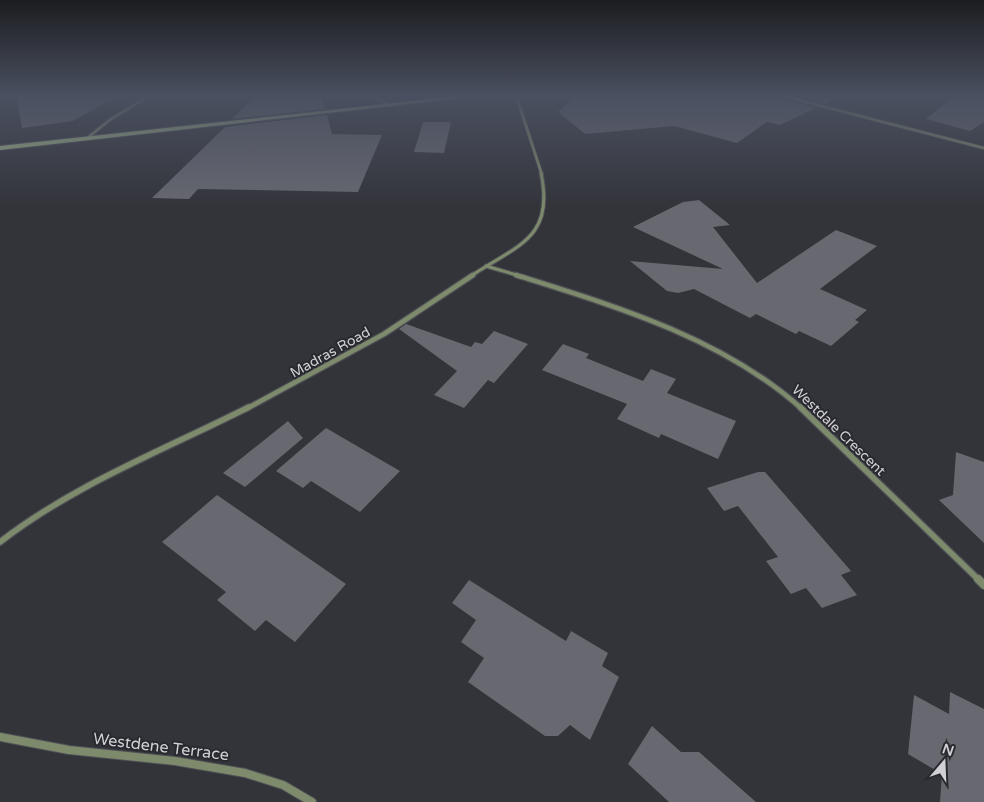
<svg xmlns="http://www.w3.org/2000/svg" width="984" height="802" font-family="'Varela Round',sans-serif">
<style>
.building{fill:#676870}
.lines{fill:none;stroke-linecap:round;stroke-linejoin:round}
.street-far4-casing{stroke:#4f5056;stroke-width:4}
.street-far3-casing{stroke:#4f5056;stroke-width:5}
.street-far2-casing{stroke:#4f5056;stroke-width:7}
.street-far1-casing{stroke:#4f5056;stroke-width:8}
.street-casing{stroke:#4f5056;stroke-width:10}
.secondary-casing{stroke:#4f5056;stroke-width:2}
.street-far4{stroke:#7d8a6b;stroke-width:2.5}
.street-far3{stroke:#7d8a6b;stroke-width:3}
.street-far2{stroke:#7d8a6b;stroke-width:4.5}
.street-far1{stroke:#7d8a6b;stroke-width:5.5}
.street{stroke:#7d8a6b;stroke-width:8}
.secondary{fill:#a5ba88;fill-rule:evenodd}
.labels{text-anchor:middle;stroke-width:4;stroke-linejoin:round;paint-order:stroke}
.street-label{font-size:14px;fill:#d1d1d5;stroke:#292a30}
.near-street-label{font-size:16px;fill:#d1d1d5;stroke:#292a30}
</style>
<rect width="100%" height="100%" fill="#33343a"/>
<g class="building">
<path d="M16,95h104l-47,26 -51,7z"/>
<path d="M256,95h65l4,14 -93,10z"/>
<path d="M576,95h200l2,3 38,10 -36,17 -13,-3 -30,21 -63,-17 -89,8 -27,-22z"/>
<path d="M793,95h50l-18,9z"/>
<path d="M955,95l29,3v24l-14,9 -44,-12z"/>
<path d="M327,115l5,19 50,1 -24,57 -160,-3 -9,10 -37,-1 73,-71z"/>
<path d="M423,122h28l-7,31 -30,-1z"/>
<path d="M699,200l31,25 -17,2 44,56 79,-53 41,16 -57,43 47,21 -12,10 4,2 -28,24 -32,-15 -3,3 -40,-20 -6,4 -56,-29 -16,4 -11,-2 -37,-30 93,8 -90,-42 50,-25z"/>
<path d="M406,324l65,23 4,-5 7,2 12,-13 34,13 -34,39 -6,-3 -24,28 -30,-13 23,-24 -58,-42z"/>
<path d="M563,344l26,10 -3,4 57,23 8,-12 25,10 -9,14 69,28 -18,38 -57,-25 -2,4 -42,-19 10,-15 -85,-34z"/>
<path d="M288,421l15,17 -58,49 -22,-14z"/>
<path d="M326,428l74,43 -40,41 -49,-31 -8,7 -27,-17z"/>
<path d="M956,452l28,10v81l-45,-43 14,-5z"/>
<path d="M758,472h7l86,99 -10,4 16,20 -35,13 -16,-20 -15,6 -25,-33 12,-4 -40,-51 -14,5 -17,-23z"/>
<path d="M217,495l129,89 -51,58 -29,-22 -11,11 -38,-31 9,-8 -64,-50z"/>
<path d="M469,580l97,61 5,-10 37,22 -6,13 17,11 -29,63 -20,-15 -12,11h-13l-77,-54 16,-24 -23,-16 15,-22 -24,-17z"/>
<path d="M950,692l34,17v93h-44l2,-28 -34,-20 6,-59 35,19z"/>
<path d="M652,726l29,26h18l57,50h-87l-41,-38z"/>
</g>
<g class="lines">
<g class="street-far4-casing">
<g id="street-far4">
<path d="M371,95l19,11"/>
<path d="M516,95l26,80"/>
<path d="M779,95l205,53"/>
<path d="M86,139l25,-20 40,-24"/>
</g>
</g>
<g class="street-far3-casing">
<g id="street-far3">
<path d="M486,266l34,10"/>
<path d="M471,276c46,-31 84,-37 70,-103"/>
</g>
</g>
<g class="street-far2-casing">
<g id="street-far2">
<path d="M516,275c99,31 207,63 286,134"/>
<path d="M246,409l138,-75 89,-59"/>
</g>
</g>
<g class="street-far1-casing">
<g id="street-far1">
<path d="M800,407l179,173"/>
<path d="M0,542c75,-58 164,-92 249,-135"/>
</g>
</g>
<g class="street-casing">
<g id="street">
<path d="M978,579l6,6"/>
<path d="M0,737l69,13 106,11 70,12 38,12 29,17"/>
</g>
</g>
<g class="secondary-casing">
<path id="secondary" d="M469,95h19l-488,55v-4z"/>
</g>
<use href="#street-far4" class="street-far4"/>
<use href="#street-far3" class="street-far3"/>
<use href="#street-far2" class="street-far2"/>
<use href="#street-far1" class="street-far1"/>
<use href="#street" class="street"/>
<use href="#secondary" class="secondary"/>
</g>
<linearGradient id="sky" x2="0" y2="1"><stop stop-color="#1c1d20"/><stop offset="0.46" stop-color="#4a5060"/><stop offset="1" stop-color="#4a5060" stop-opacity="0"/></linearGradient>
<rect width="984" height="208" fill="url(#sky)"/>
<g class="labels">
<g class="street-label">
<text transform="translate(330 352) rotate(-29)" y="5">Madras Road</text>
<text transform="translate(839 430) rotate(44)" y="5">Westdale Crescent</text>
</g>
<g class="near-street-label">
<text transform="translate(161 746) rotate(7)" y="6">Westdene Terrace</text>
</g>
</g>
<g transform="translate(944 762) rotate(19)" stroke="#292a30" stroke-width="4" paint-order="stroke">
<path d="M0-4L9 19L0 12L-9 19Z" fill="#d1d1d5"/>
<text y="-8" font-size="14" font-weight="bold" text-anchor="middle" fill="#d1d1d5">N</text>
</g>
</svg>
